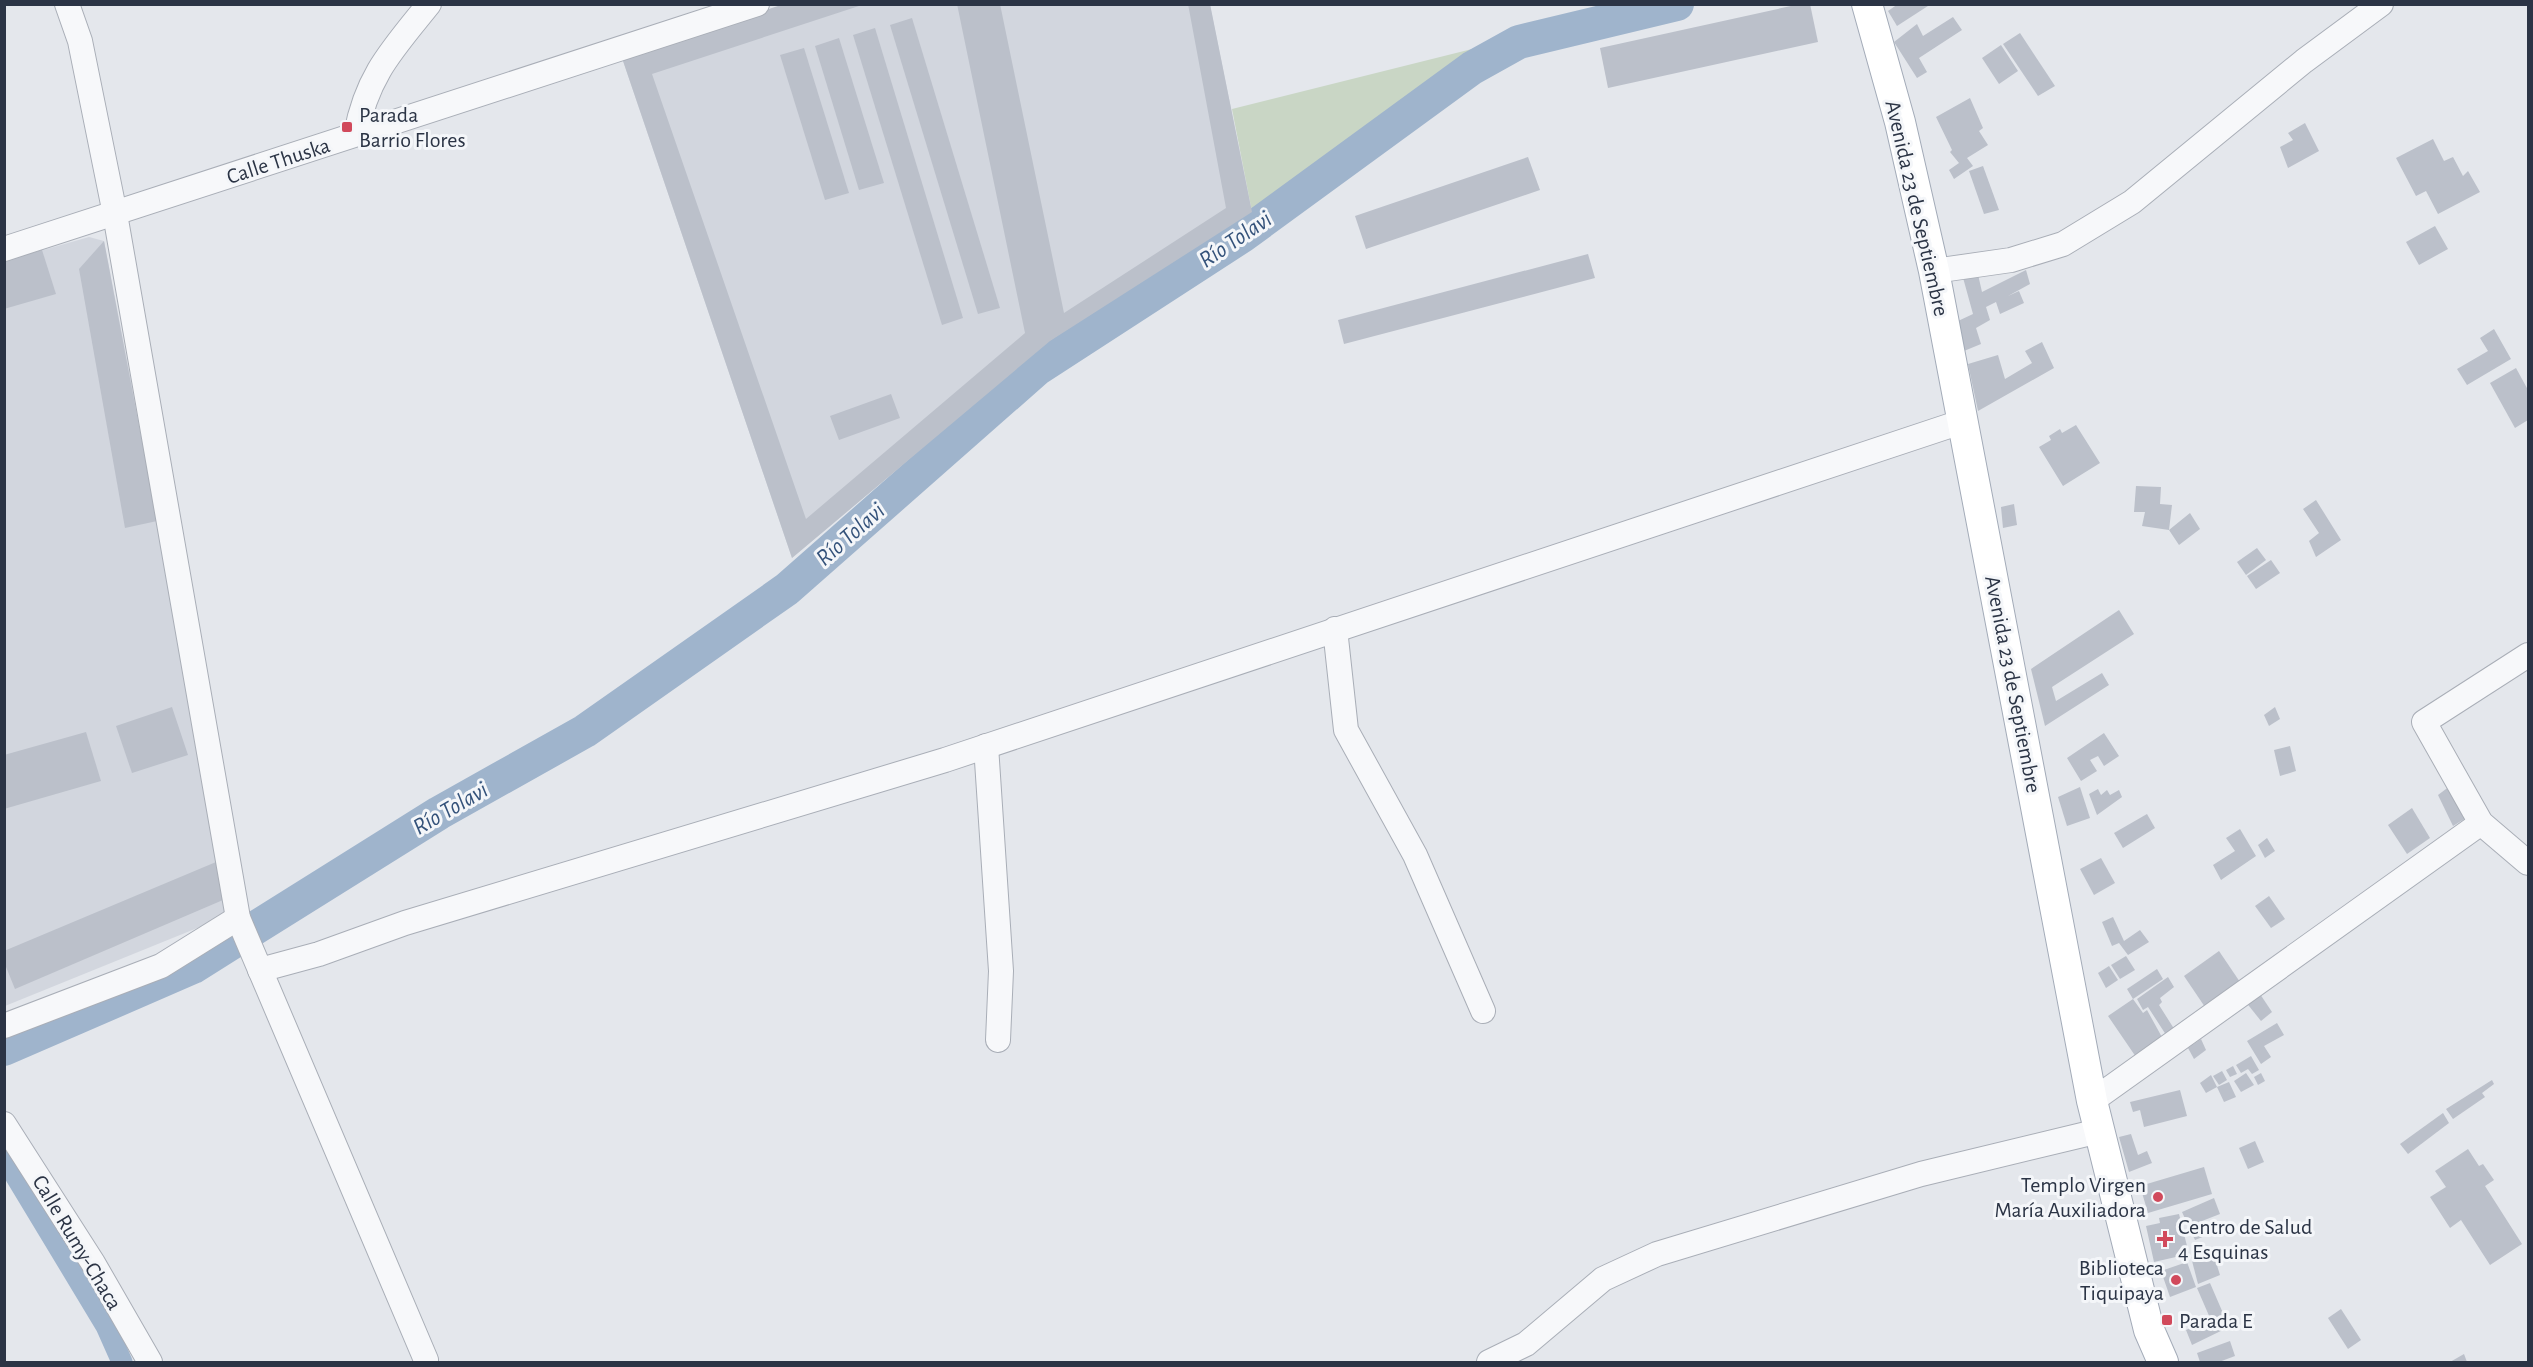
<svg xmlns="http://www.w3.org/2000/svg" width="2533" height="1367" font-family="'Alegreya Sans',sans-serif">
<style>
.built{fill:#d2d6de}
.green{fill:#c9d6c5}
.lines{fill:none;stroke-linecap:round;stroke-linejoin:round}
.canal{stroke:#9fb4cc;stroke-width:21}
.river{stroke:#9fb4cc;stroke-width:34}
.building{fill:#bbc0ca}
.minor-casing{stroke:#a9aeb7;stroke-width:26}
.major-casing{stroke:#a3abb8;stroke-width:32}
.minor{stroke:#f7f8fa;stroke-width:24}
.major{stroke:#fff;stroke-width:30}
.poi-dot{fill:#d1495b;stroke:#f4f6f9;stroke-width:2}
.labels{text-anchor:middle;stroke-width:6;stroke-linejoin:round;paint-order:stroke}
.poi-label{font-size:22px;fill:#2b3445;stroke:#f4f6f9;text-anchor:start}
.street-label{font-size:22px;fill:#2b3445;stroke:#f4f6f9}
.water-label{font-size:24px;font-style:italic;fill:#34527a;stroke:#f4f6f9}
</style>
<rect width="100%" height="100%" fill="#e4e7ec"/>
<g class="built">
<path d="M784,5h426l42,207 -202,129 -258,217 -170,-500z"/>
<path d="M89,237l15,4 56,290 65,381 -8,8 -212,86v-745z"/>
</g>
<path class="green" d="M1472,49l-220,163 -20,-103z"/>
<g class="lines">
<path class="canal" d="M4,1157l102,169 16,36"/>
<path class="river" d="M4,1049l189,-82 246,-154 146,-82 202,-142 250,-220 205,-133 230,-168 47,-26 158,-38"/>
</g>
<g class="building">
<path d="M784,4l78,1 -210,69 154,445 219,-186 -68,-329h43l64,309 162,-105 -38,-204h22l42,208 -202,129 -258,217 -170,-500z"/>
<path d="M1800,4h10l8,38 -210,46 -8,-40z"/>
<path d="M1898,4h33l-34,22 -9,-15z"/>
<path d="M1953,17l9,13 -43,28 8,14 -10,6 -23,-36 23,-18 6,12z"/>
<path d="M912,18l88,290 -22,6 -88,-289z"/>
<path d="M875,28l88,290 -21,7 -89,-290z"/>
<path d="M2020,33l35,53 -17,10 -35,-52z"/>
<path d="M839,38l45,145 -25,7 -44,-144z"/>
<path d="M2001,45l17,26 -19,13 -17,-26z"/>
<path d="M804,48l45,145 -24,7 -45,-145z"/>
<path d="M1970,98l13,30 -4,3 9,14 -21,13 6,8 -19,13 -5,-9 10,-7 -9,-11 2,-2 -16,-33z"/>
<path d="M2305,123l14,28 -31,17 -8,-21 13,-7 -5,-7z"/>
<path d="M2433,139l11,22 9,-4 10,19 5,-5 12,21 -42,22 -12,-23 -10,5 -20,-38z"/>
<path d="M1528,157l12,33 -174,59 -11,-33z"/>
<path d="M1983,166l16,44 -15,4 -15,-43z"/>
<path d="M2435,226l13,23 -29,16 -13,-23z"/>
<path d="M104,241l53,280 -32,7 -46,-259z"/>
<path d="M42,250l14,44 -52,15v-48z"/>
<path d="M1588,254l7,24 -251,66 -6,-24z"/>
<path d="M1977,270l5,22 44,-22 4,14 -22,12 11,-5 5,12 -24,11 -4,-12 -10,5 4,13 -14,8 5,16 -17,7 -6,-30 15,-7 -11,-40z"/>
<path d="M2494,329l17,30 -44,26 -10,-16 31,-18 -8,-13z"/>
<path d="M2042,342l12,26 -76,43 -10,-47 30,-9 7,24 27,-16 -7,-12z"/>
<path d="M2516,368l12,22v30l-13,8 -25,-45z"/>
<path d="M891,394l9,24 -61,22 -9,-24z"/>
<path d="M2076,425l24,38 -37,23 -24,-39 12,-7 -2,-4 11,-7 2,4z"/>
<path d="M2136,486l25,1 -1,17 12,1 -3,25 21,-17 10,16 -21,16 -10,-15 -27,-4 3,-14h-11z"/>
<path d="M2316,500l25,40 -25,17 -7,-16 10,-8 -16,-24z"/>
<path d="M2014,504l3,21 -14,3 -2,-21z"/>
<path d="M2257,548l9,12 -20,15 -9,-13z"/>
<path d="M2271,560l9,13 -24,16 -9,-13z"/>
<path d="M2119,610l15,24 -82,53 4,14 46,-28 7,12 -64,41 -14,-57z"/>
<path d="M172,707l16,48 -56,18 -16,-47z"/>
<path d="M2275,707l5,12 -11,7 -5,-11z"/>
<path d="M86,732l15,49 -97,28v-54z"/>
<path d="M2104,733l15,23 -15,10 -6,-10 -8,4 7,11 -16,10 -14,-23z"/>
<path d="M2290,746l6,25 -16,5 -6,-26z"/>
<path d="M2450,786l16,32 -13,8 -15,-31z"/>
<path d="M2080,787l10,31 -23,8 -9,-29z"/>
<path d="M2098,789l3,6 6,-5 3,5 9,-5 3,7 -25,18 -8,-21z"/>
<path d="M2412,808l18,30 -23,16 -19,-29z"/>
<path d="M2147,814l8,14 -32,20 -9,-15z"/>
<path d="M2240,829l16,27 -35,24 -8,-15 22,-14 -9,-13z"/>
<path d="M2267,838l8,13 -10,7 -7,-13z"/>
<path d="M2101,858l14,25 -21,12 -14,-26z"/>
<path d="M216,862l7,38 -208,89 -11,-27v-11z"/>
<path d="M2269,896l16,23 -14,9 -16,-22z"/>
<path d="M2113,917l11,24 16,-11 9,12 -21,13 -9,-12 -7,3 -10,-24z"/>
<path d="M2219,951l23,34 -35,25 -23,-34z"/>
<path d="M2126,956l9,14 -15,9 -9,-14z"/>
<path d="M2109,966l9,14 -12,8 -8,-15z"/>
<path d="M2157,969l6,10 -30,20 -6,-10z"/>
<path d="M2168,977l6,10 -14,11 2,4 -3,3 19,30 -8,6 -22,-34 -5,3 -6,-11z"/>
<path d="M2258,991l14,21 -11,9 -16,-20z"/>
<path d="M2133,999l10,14 4,-3 16,29 -27,18 -28,-41z"/>
<path d="M2277,1023l7,12 -20,11 7,11 -10,7 -14,-23z"/>
<path d="M2201,1039l5,11 -12,9 -6,-11z"/>
<path d="M2251,1056l8,14 -7,4 -4,-5 -7,4 -5,-8z"/>
<path d="M2233,1066l4,8 -7,3 -4,-7z"/>
<path d="M2222,1071l5,9 -8,5 -6,-9z"/>
<path d="M2246,1073l8,12 -13,7 -7,-11z"/>
<path d="M2261,1073l4,8 -7,4 -4,-8z"/>
<path d="M2211,1075l6,12 -11,6 -6,-10z"/>
<path d="M2492,1080l2,4 -12,9 3,4 -32,22 -7,-10z"/>
<path d="M2229,1082l7,15 -12,5 -7,-15z"/>
<path d="M2180,1090l7,26 -43,11 -4,-17 -7,2 -3,-10z"/>
<path d="M2443,1113l6,10 -41,31 -8,-10z"/>
<path d="M2131,1134l7,21 9,-4 5,12 -23,9 -10,-35z"/>
<path d="M2255,1141l9,21 -16,7 -9,-21z"/>
<path d="M2468,1149l11,17 4,-2 11,16 -9,6 37,58 -32,21 -29,-45 -11,8 -20,-31 16,-10 -11,-16z"/>
<path d="M2204,1167l8,27 -64,19 -8,-27z"/>
<path d="M2214,1198l6,16 -18,7 8,13 -15,6 -13,-28z"/>
<path d="M2179,1214l10,40 -35,8 -8,-36 14,-3 -1,-5z"/>
<path d="M2212,1249l8,26 -22,9 -7,-27z"/>
<path d="M2187,1262l9,25 -26,10 -9,-26z"/>
<path d="M2210,1283l19,44 -37,18 -6,-15 24,-12 -13,-30z"/>
<path d="M2341,1309l20,31 -13,9 -20,-31z"/>
<path d="M2230,1341l5,15 -16,6h-19l-3,-9z"/>
<path d="M2464,1354l3,8h-17z"/>
</g>
<g class="lines">
<g class="minor-casing">
<g id="minor">
<path d="M67,4l13,37 35,173 123,704 188,442"/>
<path d="M356,134c11,-59 37,-85 73,-130"/>
<path d="M4,249l753,-245"/>
<path d="M1934,271l77,-11 52,-16 69,-42 172,-141 77,-57"/>
<path d="M1335,629l11,101 69,125 68,156"/>
<path d="M2528,655l-104,67 57,101 47,40"/>
<path d="M986,746l15,225 -3,69"/>
<path d="M260,970l59,-16 86,-31 540,-163 1019,-339"/>
<path d="M4,1026l157,-60 77,-48"/>
<path d="M2092,1101l389,-278"/>
<path d="M4,1124l89,139 57,99"/>
<path d="M1489,1362l37,-18 77,-65 54,-25 264,-80 178,-43"/>
</g>
</g>
<g class="major-casing">
<path id="major" d="M1867,4l33,118 34,149 158,830 57,229 14,32"/>
</g>
<use href="#minor" class="minor"/>
<use href="#major" class="major"/>
</g>
<g class="poi-dot">
<rect x="341" y="121" width="12" height="12" rx="3"/>
<circle cx="2158" cy="1197" r="6"/>
<path d="M2162 1230h6v6h6v6h-6v6h-6v-6h-6v-6h6z"/>
<circle cx="2176" cy="1280" r="6"/>
<rect x="2161" y="1314" width="12" height="12" rx="3"/>
</g>
<g class="labels">
<g class="poi-label">
<text x="359" y="122">Parada<tspan x="359" dy="25">Barrio Flores</tspan></text>
<text x="2146" y="1192" text-anchor="end">Templo Virgen<tspan x="2146" dy="25">María Auxiliadora</tspan></text>
<text x="2178" y="1234">Centro de Salud<tspan x="2178" dy="25">4 Esquinas</tspan></text>
<text x="2164" y="1275" text-anchor="end">Biblioteca<tspan x="2164" dy="25">Tiquipaya</tspan></text>
<text x="2179" y="1328">Parada E</text>
</g>
<g class="street-label">
<text transform="translate(278 160) rotate(-18)" y="8">Calle Thuska</text>
<text transform="translate(1918 208) rotate(77)" y="8">Avenida 23 de Septiembre</text>
<text transform="translate(2014 684) rotate(79)" y="8">Avenida 23 de Septiembre</text>
<text transform="translate(78 1242) rotate(59)" y="8">Calle Rumy-Chaca</text>
</g>
<g class="water-label">
<text transform="translate(1235 239) rotate(-34)" y="8">Río Tolavi</text>
<text transform="translate(850 534) rotate(-41)" y="8">Río Tolavi</text>
<text transform="translate(450 808) rotate(-30)" y="8">Río Tolavi</text>
</g>
</g>
<rect width="2533" height="1367" fill="none" stroke="#2b3445" stroke-width="12"/>
</svg>
